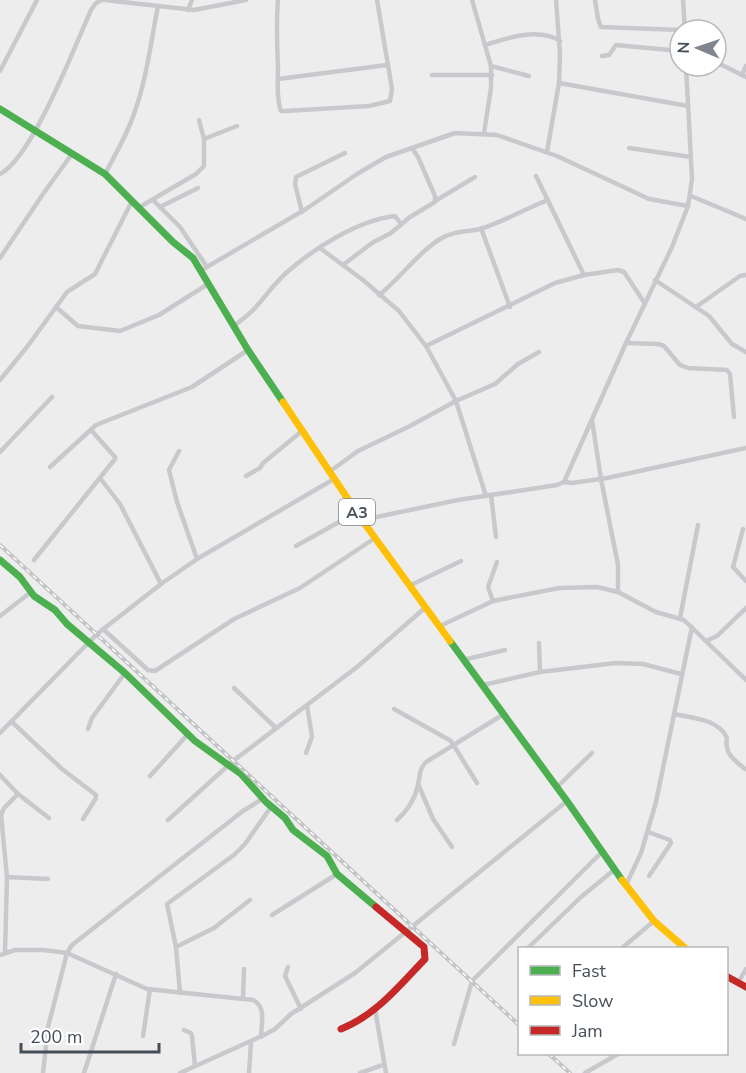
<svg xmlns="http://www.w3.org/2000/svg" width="746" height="1073" font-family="'Nunito Sans',sans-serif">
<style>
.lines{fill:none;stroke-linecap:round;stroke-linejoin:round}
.street{stroke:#c8c9cc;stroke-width:4.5}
.fast{stroke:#4caf50;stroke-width:7}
.slow{stroke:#ffc107;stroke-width:7}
.jam{stroke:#c62828;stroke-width:7}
.rail-casing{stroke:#c3c4c6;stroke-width:4}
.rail{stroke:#fff;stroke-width:1.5;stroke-dasharray:4.5;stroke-linecap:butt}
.labels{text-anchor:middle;stroke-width:5;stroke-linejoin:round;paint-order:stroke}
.shield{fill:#fff;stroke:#7d848b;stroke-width:1.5}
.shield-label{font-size:16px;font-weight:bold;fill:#454f59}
</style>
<rect width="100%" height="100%" fill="#eeeded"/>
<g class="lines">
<g class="street">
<path d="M105,0l89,10 52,-10"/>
<path d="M278,0c-2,23 -1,45 0,68 0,13 -2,30 3,43h4l84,-5 21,-5 2,-12 -15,-89"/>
<path d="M472,0l19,66v22l-7,45"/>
<path d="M595,0l3,19 3,8 80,3"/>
<path d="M683,0l2,30"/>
<path d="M188,10l4,-10"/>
<path d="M485,45c23,-7 53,-18 75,-4"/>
<path d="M602,56l7,-1 7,-10 64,6"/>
<path d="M716,62l30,15"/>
<path d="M491,66l38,10"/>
<path d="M0,71l37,-71"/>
<path d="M432,75h60"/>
<path d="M742,75l4,-9"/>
<path d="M278,79l109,-14"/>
<path d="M559,83l129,23"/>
<path d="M204,139l33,-13"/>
<path d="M629,148l62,9"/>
<path d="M547,152l12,-69 1,-29 -4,-54"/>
<path d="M0,174c32,-16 75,-128 91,-164l5,-7 6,-3"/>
<path d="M105,174c11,-21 23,-41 30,-63 12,-34 16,-70 23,-105"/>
<path d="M536,176l48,99"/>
<path d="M691,196l55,23"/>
<path d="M153,200l27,27 27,40"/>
<path d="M435,201l40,-24"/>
<path d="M160,207l38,-19"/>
<path d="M138,208l58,-34 8,-8v-27l-5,-19"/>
<path d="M302,212l-7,-28 1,-7 49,-24"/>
<path d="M481,228l29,79"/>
<path d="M320,248l43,32 36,31 27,35 30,55 30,95"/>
<path d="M0,258l43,-64 29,-40"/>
<path d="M343,265l29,-22 19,-10 19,-16 25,-15v-6l-17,-39 -6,-9"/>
<path d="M200,271l106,-62 51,-35 29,-17 69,-24 42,2 60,21 92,43 39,7"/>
<path d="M655,280l54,36 23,28 14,8"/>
<path d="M379,295c22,-17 37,-41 61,-56 13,-8 26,-7 40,-10 21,-6 47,-21 68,-29"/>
<path d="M56,307l22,19 42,5 39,-16 49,-31"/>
<path d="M696,307l44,-31 6,-1"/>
<path d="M234,326c7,-6 15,-11 21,-18 10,-11 19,-24 31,-35 27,-24 72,-53 109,-57l6,8"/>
<path d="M626,343l32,1 6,2 16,19 8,3 39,2 3,4 4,43"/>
<path d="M426,346l129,-63 29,-8 34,-5 6,2 20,30"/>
<path d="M0,380l27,-33 40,-55 28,-18 37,-73"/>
<path d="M592,420l9,59 17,86v27"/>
<path d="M179,451l-10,19 8,32 20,57"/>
<path d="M0,452l52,-55"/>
<path d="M50,467l46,-42 96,-38 56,-37"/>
<path d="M329,472l29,-21 52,-25 46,-25 39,-17 23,-20 21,-12"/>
<path d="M246,476l14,-8 3,-5 39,-32"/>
<path d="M100,478l20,26 41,80"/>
<path d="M564,482l8,1 35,-5 139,-30"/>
<path d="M491,495l5,42"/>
<path d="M362,520l96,-20 99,-15 7,-3 62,-139 46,-96 16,-41 4,-27 -6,-113"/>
<path d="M743,529l-10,38 13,14"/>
<path d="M296,546l61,-34"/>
<path d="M34,560l81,-101v-2l-24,-27"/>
<path d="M411,585l50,-24"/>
<path d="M493,601l-5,-14 9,-25"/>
<path d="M0,616l31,-24"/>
<path d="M680,618l18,-93"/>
<path d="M440,626l53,-25 66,-13 38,-1 21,5 38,20 28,8 62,60"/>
<path d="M103,629l45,41 7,1 79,-52 66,-31 75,-50"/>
<path d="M706,641l11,-5 29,-28"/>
<path d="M539,643l1,29"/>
<path d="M463,660l42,-10"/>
<path d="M483,685l57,-13 76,-9 27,1 38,10"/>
<path d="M234,688l42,40"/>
<path d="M394,709l57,32 26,42"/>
<path d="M674,714c18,4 45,5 53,24 -3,15 7,22 18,31"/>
<path d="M12,722l50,47 34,26v3l-13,21"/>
<path d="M88,729l4,-11 33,-45"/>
<path d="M0,733l97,-99 64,-50 36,-25 137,-80"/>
<path d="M306,753l6,-16 -5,-32"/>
<path d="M0,775l18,19 31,24"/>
<path d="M150,776l38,-42"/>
<path d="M419,786l14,33 19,28"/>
<path d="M557,787l35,-34"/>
<path d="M168,820l65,-59 124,-94 69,-60"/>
<path d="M397,820c10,-9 18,-21 21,-35 2,-9 1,-16 8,-23l78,-48"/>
<path d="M648,832l22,8 1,3 -22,33"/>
<path d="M7,877l41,2"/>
<path d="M626,885l15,-32 15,-51 36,-175"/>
<path d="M272,915l65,-41"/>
<path d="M176,947l38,-19 36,-28"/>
<path d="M528,948l53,-51 33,-27"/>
<path d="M622,948l32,-27"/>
<path d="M5,952l2,-75 -6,-62 3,-7 14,-14"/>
<path d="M0,955l15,-5h29l23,3 80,36 106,11c14,7 8,24 8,37"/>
<path d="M288,967l-3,9 16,33"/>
<path d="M738,983l8,-14"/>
<path d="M180,993l-4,-46 -9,-43 67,-49 11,-11 26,-37"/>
<path d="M243,998l1,-29"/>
<path d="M375,1009l11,64"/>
<path d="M184,1030l7,3 1,3 3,30"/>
<path d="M143,1036l7,-47"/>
<path d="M454,1044l18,-63 130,-129"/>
<path d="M43,1073l5,-46 19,-74 5,-8 171,-134 19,-12"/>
<path d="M84,1073l32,-99"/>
<path d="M180,1073l84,-38 11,-6 16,-15 64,-41 212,-172"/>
<path d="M249,1073l2,-31"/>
<path d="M360,1073l23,-8"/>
<path d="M585,1073l33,-19"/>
</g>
<g class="fast">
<path d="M0,109l105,65 68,68 20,16 55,92 35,52"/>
<path d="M0,560l20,17 14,19 21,14 12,14 58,49 70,68 46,33 25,28 19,16 8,12 34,26 10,18 39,33"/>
<path d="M450,641l117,160 55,79"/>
</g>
<g class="slow">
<path d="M283,402l79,118 88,121"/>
<path d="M622,880l32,41 31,27"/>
</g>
<g class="jam">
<path d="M726,976l20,11"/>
<path d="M341,1029c35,-14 58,-43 84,-70l-1,-12 -48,-40"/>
</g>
<g class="rail-casing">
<g id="rail">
<path d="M0,545l520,481"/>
<path d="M549,1054l21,19"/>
</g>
</g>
<use href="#rail" class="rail"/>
</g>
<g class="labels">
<rect class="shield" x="339" y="499" width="36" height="26" rx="4.5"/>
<g class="shield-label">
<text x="357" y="518">A3</text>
</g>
</g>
<rect x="518" y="947" width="210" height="108" fill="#ffffff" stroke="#b5b9bd" stroke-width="1.5"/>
<rect x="530" y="966" width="30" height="9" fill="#4caf50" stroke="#b5b9bd" stroke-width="1.5"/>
<text x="572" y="977" font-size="18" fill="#454f59">Fast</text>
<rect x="530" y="996" width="30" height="9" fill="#ffc107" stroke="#b5b9bd" stroke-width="1.5"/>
<text x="572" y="1007" font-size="18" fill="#454f59">Slow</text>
<rect x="530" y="1026" width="30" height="9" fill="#c62828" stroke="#b5b9bd" stroke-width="1.5"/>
<text x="572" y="1037" font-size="18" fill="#454f59">Jam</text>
<g transform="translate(698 48) rotate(272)"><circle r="28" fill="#ffffff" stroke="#b5b9bd" stroke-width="1.5"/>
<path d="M0-4.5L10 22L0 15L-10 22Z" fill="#80868d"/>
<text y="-9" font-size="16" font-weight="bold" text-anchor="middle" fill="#454f59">N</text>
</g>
<path d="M21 1043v9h138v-9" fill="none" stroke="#454f59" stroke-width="3"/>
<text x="30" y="1043" font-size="18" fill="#454f59" stroke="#ffffff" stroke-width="4.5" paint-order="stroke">200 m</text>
</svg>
